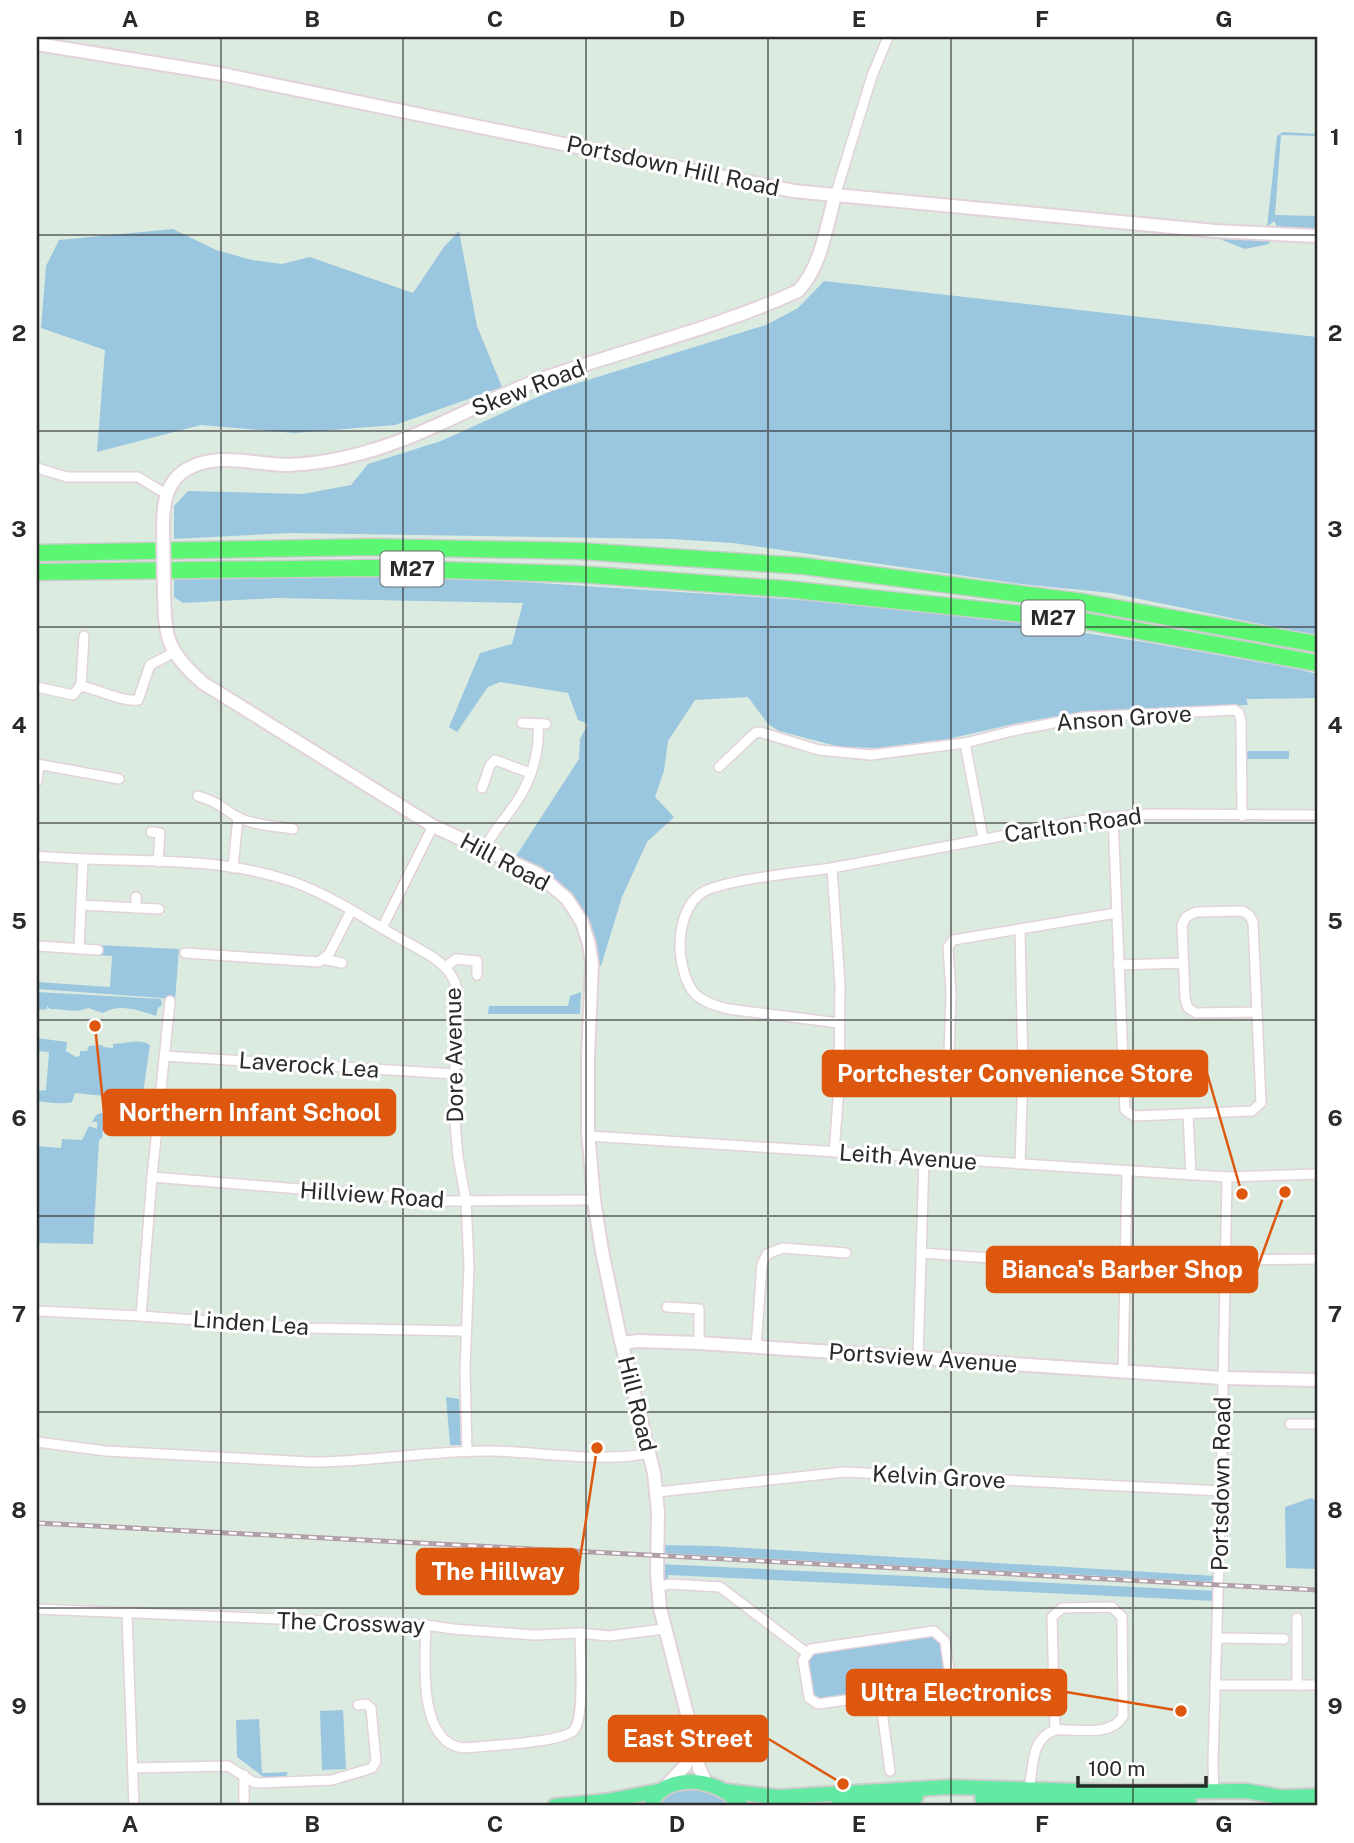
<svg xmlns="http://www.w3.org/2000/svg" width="1354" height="1843" font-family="'Public Sans',sans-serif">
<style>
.green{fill:#9bc6e0}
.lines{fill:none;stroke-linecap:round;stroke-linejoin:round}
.street-casing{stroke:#e2d2d9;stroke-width:12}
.secondary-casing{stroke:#e2d2d9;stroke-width:16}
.primary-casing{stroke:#ccc;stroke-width:18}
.highway-casing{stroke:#ccc;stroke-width:19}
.street{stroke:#fff;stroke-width:9}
.secondary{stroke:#fff;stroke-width:12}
.primary{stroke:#62eaa3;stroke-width:14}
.highway{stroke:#5cf772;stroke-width:16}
.rail-casing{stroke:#b39fa8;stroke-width:5}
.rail{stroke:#fff;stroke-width:2.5;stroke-dasharray:8;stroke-linecap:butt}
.secondary-bridge-casing{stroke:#e2d2d9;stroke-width:16;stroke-linecap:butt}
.secondary-bridge{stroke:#fff;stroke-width:12}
.grid{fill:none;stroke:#2a2a2a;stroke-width:2;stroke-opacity:0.55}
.labels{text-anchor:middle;stroke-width:6;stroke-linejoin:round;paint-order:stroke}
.shield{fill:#fff;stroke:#6a6a6a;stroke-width:2}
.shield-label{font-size:21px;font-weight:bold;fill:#2a2a2a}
.street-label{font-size:23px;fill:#2a2a2a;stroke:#fff}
.leader{fill:none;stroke:#de570e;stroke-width:2.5}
.callout-dot{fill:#de570e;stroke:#fff;stroke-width:2.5}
.callout{fill:#de570e;stroke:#de570e;stroke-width:2.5}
.callout-label{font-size:24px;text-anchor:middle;font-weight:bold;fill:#fff}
.neatline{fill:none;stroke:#2a2a2a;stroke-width:2.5}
.grid-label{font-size:23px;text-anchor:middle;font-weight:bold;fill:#2a2a2a}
</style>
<rect width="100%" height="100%" fill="#dcebe0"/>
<g class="green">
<path d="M1283,132l34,2v2l-36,-1 -6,80 42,1v18l-42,-4 3,-2 -4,-7 -7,6 10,-91z"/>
<path d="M173,229l43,21 36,10 30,4 28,-7 103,36 31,-46 15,-16 18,95 25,61 -107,38 -100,8 -94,-8 -104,27 8,-102 -64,-22 5,-62 13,-26z"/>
<path d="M1222,238l48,2 -1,4 -24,5 -23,-9z"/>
<path d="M824,281l493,56v299l-206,-43 -90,-9 -288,-41 -61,-4 -382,-6 -116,6v-33l14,-15 115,3 48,-9 17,-21 73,-23 108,-49 217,-67 32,-17z"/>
<path d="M415,575l448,29 144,17 137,21 153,27 20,5v24l-71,1 2,6 -160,6 -70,12 -70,16 -72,9 -36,-1 -61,-16 -11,-7 -20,-27 -53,3 -27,41 -4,30 -9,26 19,20 -27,25 -25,55 -21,69h-5c-2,-14 -3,-31 -8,-44 -14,-35 -41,-50 -72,-66l63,-97 1,-20 8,-15 -10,-4 -10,-27 -68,-11 -12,5 -31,45 -8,-5 31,-74 32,-9 11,-41 -248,-5 -92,5 -9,-6v-19z"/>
<rect x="1245" y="751" width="44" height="8"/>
<path d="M98,945l81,4 -4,52 -13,-3 -125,-9v-7l73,5 2,-31 -14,-1z"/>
<path d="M37,992l124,7 1,6 -4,3 -2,8c-18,-6 -37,-13 -53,-3l-15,-5c-13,6 -25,0 -38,1l-3,-3v3l-10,1z"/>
<path d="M581,992l-1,22h-92l1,-8h79l2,-10z"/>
<path d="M37,1038l30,4 -1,9 10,6 4,-1v-5h7l2,-5 13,-1 1,2 10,1v-4c12,0 27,-6 37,1l-8,55 -67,-7 -3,9c-8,3 -27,0 -35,-1v-10l9,-1 3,-38 -12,-1z"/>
<path d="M147,1106l7,12 -3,8 -9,-1 -5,-3h-33l-2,16 -3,2 -6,104 -56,-1v-97l24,2 1,-9 20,1 7,-14 8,3v-7h-5l4,-7 5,-2 34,2 8,-3 -1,-5z"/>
<path d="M446,1397l13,2 2,46h-11z"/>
<path d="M1311,1498l6,3v68l-31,-1 -1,-61z"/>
<path d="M662,1545l51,1 503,30 -1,6 -553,-29z"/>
<path d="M660,1564l557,27 -2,10 -547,-26v6l-5,-1z"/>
<path d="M929,1635c18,2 16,26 18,41l-6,7 -119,18c-16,-7 -19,-36 -11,-50l110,-13z"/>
<path d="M343,1710l3,59 -24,1 -2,-59z"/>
<path d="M259,1719l3,54 26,-1 -2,5 -21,1 -28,-21 -1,-37z"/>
<path d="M693,1787l28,8 14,11h-79l13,-14z"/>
</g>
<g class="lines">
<g class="street-casing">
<g id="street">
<path d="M835,196l37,-120 16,-39"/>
<path d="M37,468l30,9h71l28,17"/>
<path d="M80,686c18,3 41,16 58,14l12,-35 23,-12"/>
<path d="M37,687l36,8 8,-10 3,-49"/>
<path d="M522,723l24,1"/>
<path d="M965,743l18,95"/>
<path d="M37,764l82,15"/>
<path d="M719,767l36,-34 5,-1 59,18 52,5 94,-12 47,-12 72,-14 151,-7 4,3 2,8 1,95"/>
<path d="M37,781l2,-16"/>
<path d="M482,788l8,-23 5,-5 35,13"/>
<path d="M198,796c20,6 23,11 39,21 16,8 38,9 56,12"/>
<path d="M1113,817l12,293 9,6 118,-5 9,-8 -8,-181 -4,-7 -7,-4 -46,1 -10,5 -4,8 3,73 3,10 8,5 61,-1"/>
<path d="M151,832l9,1 -2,29"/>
<path d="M485,848c9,-19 23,-32 34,-50 13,-21 21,-48 19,-73"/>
<path d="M37,856c80,8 166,-2 244,22 42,12 81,39 118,60 23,13 52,24 58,51l-3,121 4,47 8,44 3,65 -4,103 2,83"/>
<path d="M233,868l5,-51"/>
<path d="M832,868l259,-49 58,-5 168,1"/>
<path d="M81,905l78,4"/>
<path d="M136,908v-11"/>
<path d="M382,928l51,-102"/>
<path d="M37,946l61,4"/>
<path d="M79,949l4,-90"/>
<path d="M185,953l134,9 10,-8 22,-43"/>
<path d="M323,959l19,4"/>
<path d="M1118,965l66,-2"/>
<path d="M445,967l11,-8 21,2v14"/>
<path d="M164,1056l290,18"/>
<path d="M1023,1071l-65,-4 -6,-3 -3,-8 2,-63 -3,-46 5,-7 163,-27"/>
<path d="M1188,1115l3,60"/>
<path d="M589,1136l638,41 90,-3"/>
<path d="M834,1152l5,-64 1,-103 -8,-117c-28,4 -114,12 -132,26 -19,15 -23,48 -18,70 6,30 17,38 46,45l111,14"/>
<path d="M1020,1164l3,-93 -3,-142"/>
<path d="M152,1177l294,24 148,-1"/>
<path d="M922,1253l202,15"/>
<path d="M1225,1260l92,-1"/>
<path d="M667,1307l32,2v34"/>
<path d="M37,1311l104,5 167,12 158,3"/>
<path d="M141,1316l11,-139 18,-176"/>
<path d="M756,1347l6,-83 5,-10 16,-6 63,5"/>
<path d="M918,1357l6,-199"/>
<path d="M1123,1371l4,-200"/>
<path d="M1290,1424h27"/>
<path d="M37,1442l69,9 205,11c61,0 121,-12 182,-11 48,1 112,12 156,2"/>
<path d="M657,1492l188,-20 376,19"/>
<path d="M658,1587l11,-3 51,3 87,66"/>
<path d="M37,1609l389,16 27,4 81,6 46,-2 29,3 55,-7"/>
<path d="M127,1614l7,192"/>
<path d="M426,1625c-1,34 -9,117 37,123 20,-2 101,-5 111,-18 11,-14 6,-77 6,-97"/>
<path d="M934,1631l11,10 5,36 -6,9 -126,18 -9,-6 -6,-38 8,-11z"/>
<path d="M1217,1638l67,1"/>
<path d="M1215,1685h102"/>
<path d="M1297,1685v-67"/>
<path d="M880,1696l10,75"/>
<path d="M132,1768l96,-2 25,16 6,1 73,-3 40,-12 4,-7 -5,-53 -5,-4 -8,1"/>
<path d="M244,1775v31"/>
<path d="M1028,1791c7,-21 0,-51 27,-61l-3,-113 10,-9 50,-1 10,10 1,99c-12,22 -47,12 -68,14"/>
<path d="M1214,1791l-1,-28 8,-272 6,-314"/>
</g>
</g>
<g class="secondary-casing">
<g id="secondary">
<path d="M37,44l179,29 577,118 422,40 102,5"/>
<path d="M163,527c0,-24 3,-47 26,-59 30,-16 67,-3 99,-3 19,-1 39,-3 58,-8 71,-15 133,-56 201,-80 84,-29 170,-49 251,-86 23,-23 28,-64 37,-95"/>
<path d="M164,592c1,47 3,59 39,91l230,143 105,48 29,25 15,23 7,22 3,21 -4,92v74l6,69 8,51 18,86 34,136 4,39 -1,62 3,34 33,129 6,31 8,16"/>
<path d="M622,1343l16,-2 61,2 524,35 94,2"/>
<path d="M666,1786l19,-20 9,-22"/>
</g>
</g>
<g class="primary-casing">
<g id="primary">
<path d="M724,1791l55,6 170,-10 174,5 123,-1 35,6 36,-1"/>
<path d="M982,1798l117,6 90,-3"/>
<path d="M555,1806l52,-5 51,-10"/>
<path d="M651,1806c9,-29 50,-29 73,-15 7,3 12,10 17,15"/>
<path d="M837,1806l79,-9"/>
</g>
</g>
<g class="highway-casing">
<g id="highway">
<path d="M37,553l335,-6 208,4 223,15 280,36 234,42"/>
<path d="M37,572l333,-4 207,6 209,15 293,31 238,43"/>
</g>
</g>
<use href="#street" class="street"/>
<use href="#secondary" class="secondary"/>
<use href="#primary" class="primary"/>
<use href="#highway" class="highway"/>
<g class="rail-casing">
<path id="rail" d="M37,1523l1280,67"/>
</g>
<use href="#rail" class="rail"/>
<g class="secondary-bridge-casing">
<path id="secondary-bridge" d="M163,527l1,65"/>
</g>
<use href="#secondary-bridge" class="secondary-bridge"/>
</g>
<path class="grid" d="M221,37v1769M403,37v1769M586,37v1769M768,37v1769M951,37v1769M1133,37v1769M37,235h1280M37,431h1280M37,627h1280M37,823h1280M37,1020h1280M37,1216h1280M37,1412h1280M37,1608h1280"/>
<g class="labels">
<g class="shield">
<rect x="380.5" y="551.5" width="63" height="35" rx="5"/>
<rect x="1021.5" y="600.5" width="63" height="35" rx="5"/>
</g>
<g class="shield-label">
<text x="412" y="576">M27</text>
<text x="1053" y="625">M27</text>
</g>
<g class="street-label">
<text transform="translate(673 166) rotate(12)" y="8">Portsdown Hill Road</text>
<text transform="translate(528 388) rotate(-21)" y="8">Skew Road</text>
<text transform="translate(1124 718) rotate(-4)" y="8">Anson Grove</text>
<text transform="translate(1073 825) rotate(-8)" y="8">Carlton Road</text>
<text transform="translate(505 862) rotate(28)" y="8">Hill Road</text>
<text transform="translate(454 1055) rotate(-91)" y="8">Dore Avenue</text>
<text transform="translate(309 1065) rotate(4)" y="8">Laverock Lea</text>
<text transform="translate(908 1157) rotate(4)" y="8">Leith Avenue</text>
<text transform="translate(372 1195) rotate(4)" y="8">Hillview Road</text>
<text transform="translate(251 1323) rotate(4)" y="8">Linden Lea</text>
<text transform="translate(923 1358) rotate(4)" y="8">Portsview Avenue</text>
<text transform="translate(637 1404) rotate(76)" y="8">Hill Road</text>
<text transform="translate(939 1477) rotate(3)" y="8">Kelvin Grove</text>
<text transform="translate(1221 1484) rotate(-89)" y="8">Portsdown Road</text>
<text transform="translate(351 1623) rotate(2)" y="8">The Crossway</text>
</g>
</g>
<path class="leader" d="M1242 1194L1207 1073M95 1026L104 1112M1285 1192L1257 1269M597 1448L578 1572M1181 1711L1066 1692M843 1784L767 1738"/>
<g class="callout-dot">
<circle cx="1242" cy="1194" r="7"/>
<circle cx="95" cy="1026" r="7"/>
<circle cx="1285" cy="1192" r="7"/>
<circle cx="597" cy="1448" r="7"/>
<circle cx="1181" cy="1711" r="7"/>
<circle cx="843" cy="1784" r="7"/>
</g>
<g class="callout">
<rect x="823" y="1051" width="384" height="45" rx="7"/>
<rect x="104" y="1090" width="291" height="45" rx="7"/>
<rect x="987" y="1247" width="270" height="45" rx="7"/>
<rect x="417" y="1549" width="161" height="45" rx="7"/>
<rect x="847" y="1670" width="219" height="45" rx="7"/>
<rect x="609" y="1716" width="158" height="45" rx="7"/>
</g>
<g class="callout-label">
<text x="1015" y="1082">Portchester Convenience Store</text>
<text x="250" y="1121">Northern Infant School</text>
<text x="1122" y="1278">Bianca's Barber Shop</text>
<text x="498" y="1580">The Hillway</text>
<text x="956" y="1701">Ultra Electronics</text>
<text x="688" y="1747">East Street</text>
</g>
<rect width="1354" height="1843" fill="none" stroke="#ffffff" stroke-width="77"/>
<path d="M1078 1776v10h128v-10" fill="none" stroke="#2a2a2a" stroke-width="3.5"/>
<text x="1088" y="1776" font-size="21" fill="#2a2a2a" stroke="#ffffff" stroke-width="5" paint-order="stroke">100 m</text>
<rect x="38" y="38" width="1278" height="1766" class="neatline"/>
<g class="grid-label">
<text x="130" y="27">A</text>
<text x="312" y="27">B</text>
<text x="495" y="27">C</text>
<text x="677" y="27">D</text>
<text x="859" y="27">E</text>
<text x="1042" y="27">F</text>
<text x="1224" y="27">G</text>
<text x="19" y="145">1</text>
<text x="1335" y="145">1</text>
<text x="19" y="341">2</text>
<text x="1335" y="341">2</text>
<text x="19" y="537">3</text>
<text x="1335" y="537">3</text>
<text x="19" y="733">4</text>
<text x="1335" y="733">4</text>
<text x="19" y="929">5</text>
<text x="1335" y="929">5</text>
<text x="19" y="1126">6</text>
<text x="1335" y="1126">6</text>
<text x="19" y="1322">7</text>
<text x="1335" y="1322">7</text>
<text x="19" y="1518">8</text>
<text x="1335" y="1518">8</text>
<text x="19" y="1714">9</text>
<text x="1335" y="1714">9</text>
<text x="130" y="1832">A</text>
<text x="312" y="1832">B</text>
<text x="495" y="1832">C</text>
<text x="677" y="1832">D</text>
<text x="859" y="1832">E</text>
<text x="1042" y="1832">F</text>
<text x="1224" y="1832">G</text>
</g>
</svg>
